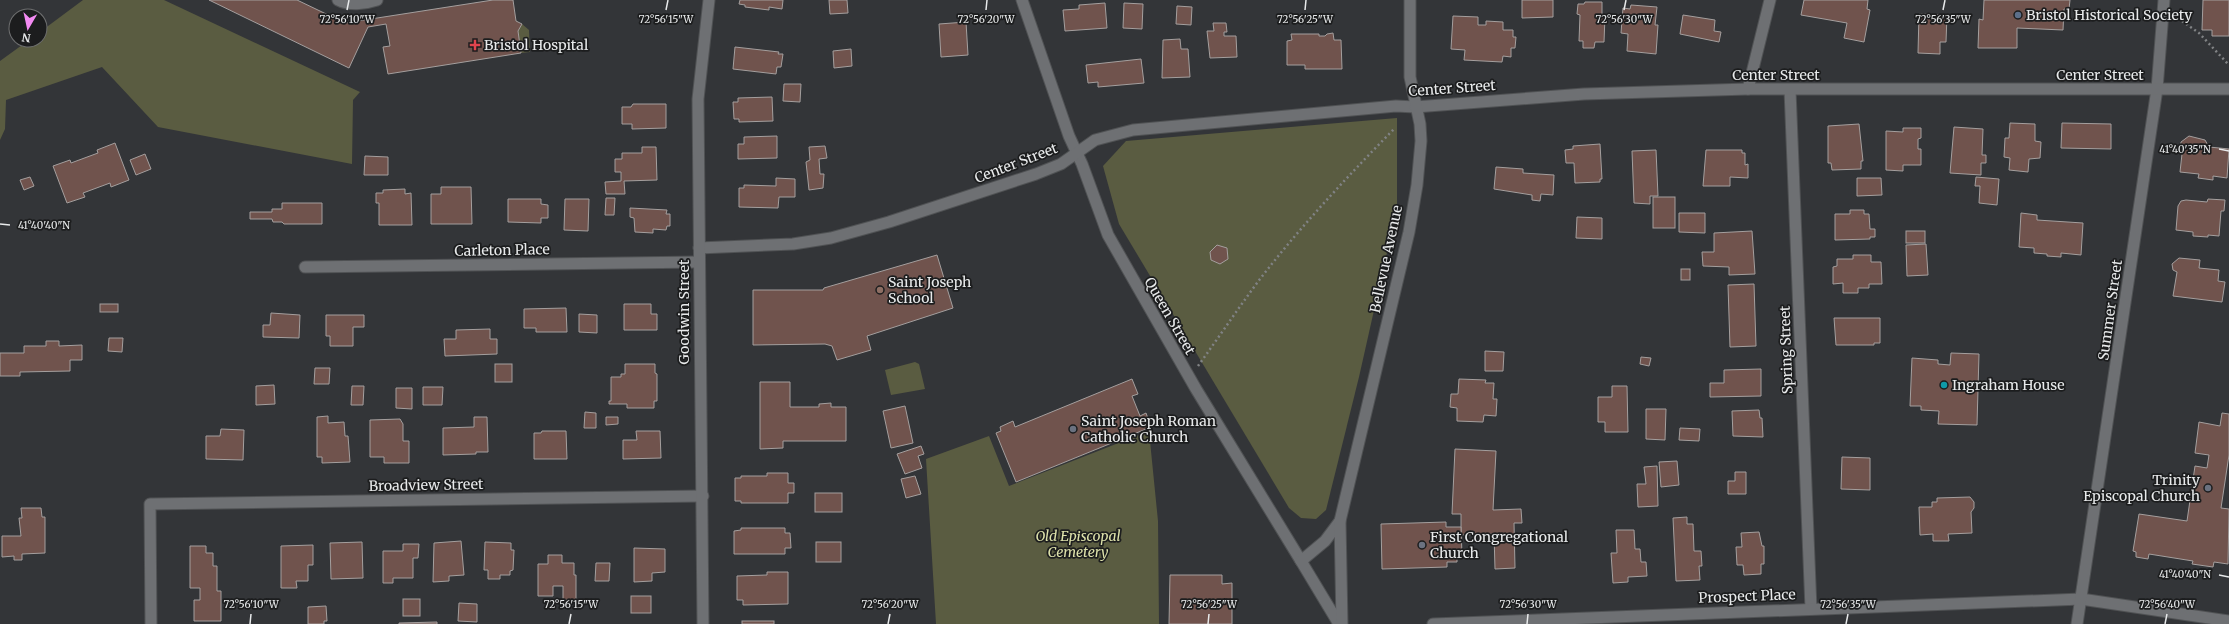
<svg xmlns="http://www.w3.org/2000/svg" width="2229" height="624" font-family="Merriweather,serif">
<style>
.green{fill:#5a5c41}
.building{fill:#70534d;stroke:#a49f9e}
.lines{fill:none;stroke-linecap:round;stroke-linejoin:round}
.minor-casing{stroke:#505254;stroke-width:13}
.tertiary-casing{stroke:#505254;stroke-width:13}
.path{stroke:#818385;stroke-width:2.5;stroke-dasharray:2 3;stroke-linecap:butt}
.minor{stroke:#6e7073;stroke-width:11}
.tertiary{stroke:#6e7073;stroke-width:11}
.ticks{fill:none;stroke:#e8eaeb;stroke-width:1.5}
.service-dot{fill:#5c6f8a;stroke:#1c1d1e;stroke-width:1.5}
.health-dot{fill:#e0444e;stroke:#1c1d1e;stroke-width:1.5}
.education-dot{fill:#8d6e63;stroke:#1c1d1e;stroke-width:1.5}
.culture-dot{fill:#0f9aa8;stroke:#1c1d1e;stroke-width:1.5}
.worship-dot{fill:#6b7280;stroke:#1c1d1e;stroke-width:1.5}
.labels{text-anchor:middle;stroke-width:3.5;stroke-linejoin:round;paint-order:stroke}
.poi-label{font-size:14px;fill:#e8eaeb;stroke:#1c1d1e;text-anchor:start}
.street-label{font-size:14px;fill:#e8eaeb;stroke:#1c1d1e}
.park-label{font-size:14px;font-style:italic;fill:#dee2ab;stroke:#1c1d1e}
.ticks-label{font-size:10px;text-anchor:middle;fill:#e8eaeb;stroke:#1c1d1e;stroke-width:3.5;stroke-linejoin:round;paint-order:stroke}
</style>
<rect width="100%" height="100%" fill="#333538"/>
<g class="green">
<path d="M83,0h81l196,92 -7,8 -1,64 -194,-37 -56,-60 -96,33 -1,29 -5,11v-79l29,-21h11v-8z"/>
<path d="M522,24l7,6 1,22 -9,1 -3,-22z"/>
<path d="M1397,118v90l-38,169 -33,133 -10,9 -15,-1 -12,-10 -170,-284 -16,-58 23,-25z"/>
<path d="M915,362l4,2 6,25 -34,6 -6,-25z"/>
<path d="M1149,431l9,90 1,103h-223l-10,-165 63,-23 20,50z"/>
</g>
<g class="building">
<path d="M209,0h88l48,23 148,-23h20l3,21 6,3 -4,7 3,22 -133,21 -5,-27 7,-1 -4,-22 -18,3 -19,41z"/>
<path d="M740,0h43l-1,9 -13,-2v3l-24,-3v-2l-6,-1z"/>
<path d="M829,0h18l1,13 -18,1z"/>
<path d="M1522,0h31v17l-31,1z"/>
<path d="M1804,0h64l-1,9 3,1 -6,32 -20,-4 3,-15 -46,-8z"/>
<path d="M1984,0h86l-1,9h-5l-1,21 -46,-2v20h-39l1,-29 4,1z"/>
<path d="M2203,0h26v36h-17v-6h-10z"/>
<path d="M1585,2h17v14h3l-1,26h-9l-1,6h-11v-7h-4l1,-26 -3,-1 1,-10h6z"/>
<path d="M1105,3l2,25 -42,3 -2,-21 16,-1v-4z"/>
<path d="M1124,3l19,1 -1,25 -19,-1z"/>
<path d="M1631,5l26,2 -2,18h3l-2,29 -29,-3 1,-17 -7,-1 2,-25 7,1z"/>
<path d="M1177,6l15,1 -1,18 -15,-1z"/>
<path d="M1919,14l28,1 -1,27h-6v12l-22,-1z"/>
<path d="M1683,15l32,5 -1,11 7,1 -2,10 -39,-8z"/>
<path d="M1453,16l25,1v8h8v-4l17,1v8h10v7h3l-1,11h-4v9l-8,-1 -1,6 -38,-2 1,-10 -14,-1z"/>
<path d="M966,22l2,33 -27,2 -2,-33z"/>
<path d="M1213,23h13l1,9h-3v4h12l1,21 -27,1 -3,-27h7z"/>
<path d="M1333,33l1,7h7l1,29h-37v-4h-18v-24l5,-1 -1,-6h28v2h6l2,-2z"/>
<path d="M1180,39l1,10h7l2,28 -28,1 1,-38z"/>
<path d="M735,47l44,5 -1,2h5l-2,13h-4l-1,7 -43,-5z"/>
<path d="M851,49l1,17 -18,2 -1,-17z"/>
<path d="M1141,59l3,24 -46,4v-5l-10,1 -2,-18z"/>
<path d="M784,84h17l-1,18 -17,-1z"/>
<path d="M772,97l1,24 -34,1v-3h-5l-1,-17h5v-4z"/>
<path d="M633,104h33v24l-34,1v-5h-10v-17h9z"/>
<path d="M2010,123l25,1v17l6,1 -1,16 -11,1 -1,13 -19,-2 1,-12 -6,-1 1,-19h4z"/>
<path d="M2062,123l49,1v25l-50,-1z"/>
<path d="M1859,124l4,37h-2v8l-29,1 -1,-7h-3v-37z"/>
<path d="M1954,127l29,2 -1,26h4v8h-5v12l-31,-2z"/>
<path d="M1903,128h18v10l-3,1v10h3v16h-18v6l-17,-1v-39l17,1z"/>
<path d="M777,136v22l-39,1v-15h6v-7z"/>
<path d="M2189,136l16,4 4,7 20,2 -2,29 -14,-2v4l-15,-2 1,-4 -19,-2 2,-18 -2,-4 1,-8z"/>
<path d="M115,143l14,37 -18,7 -1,-4 -27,10 2,4 -18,6 -14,-37 17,-6 1,3 27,-10 -1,-3z"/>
<path d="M1600,144l2,35h-2v3l-25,1 -1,-20h-8l-1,-13 8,-1v-3z"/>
<path d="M825,146l2,12 -8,1 1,15h4l-1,14 -14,2 -3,-28 4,-2 -1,-13z"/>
<path d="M642,147h14l1,33 -33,1 1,13h-19l-1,-12 16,-1v-9h-6v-13h7v-6h20z"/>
<path d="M1656,150l2,46h-8v8l-16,-1 -2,-52z"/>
<path d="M1706,150h36v3h3v12l3,-1v14l-18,-1v9h-27z"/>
<path d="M145,154l6,15 -15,6 -6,-15z"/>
<path d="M365,156l23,1v18h-24z"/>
<path d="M1496,167l27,2v4l31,2 -1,20 -12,-1 -1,7 -8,-1v-5l-38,-6z"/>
<path d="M30,177l4,9 -10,4 -4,-10z"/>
<path d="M1976,177l23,2 -2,26 -18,-2 1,-17h-5z"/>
<path d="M776,178l19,1v18h-16l-1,11 -39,-1v-19h5v-3l32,1z"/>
<path d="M1857,178h24l1,17 -25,1z"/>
<path d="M441,187h30l1,37h-41v-30h10z"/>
<path d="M405,189v5l6,-1 1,32h-33v-22h-3v-10h7v-3z"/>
<rect x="1653" y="197" width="22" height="31"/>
<path d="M606,198h9l-1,17h-9z"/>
<path d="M508,199h33v5l7,1v13h-7v5l-33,-1z"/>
<path d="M565,199h24l-1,32 -24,-1z"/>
<path d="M2208,199l17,1 -1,11h-3l-2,25 -11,-1v2l-15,-1v-4l-17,-2 2,-24 3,-5 5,-1 21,2z"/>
<path d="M282,203h40v21h-38l-2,-2h-9l-1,-3h-22v-7h22v-3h10z"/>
<path d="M630,208l37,2 -1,4h4v12h-3l-1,4 -13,-1v4l-18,-1 -1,-14 -4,-1z"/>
<path d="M1850,210h14v4h5l1,15h5v8h-5v2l-35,1v-26h15z"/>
<path d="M1679,213h26v20l-26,-1z"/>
<path d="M2021,213l16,2v5l46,3 -2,32 -20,-2v4l-14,-1v-2l-13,-1v-5l-15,-1z"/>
<path d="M1577,217l25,1v21l-26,-1z"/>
<path d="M1752,231l3,43 -26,1v-8l-26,-1 -1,-14h12v-19z"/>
<rect x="1906" y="231" width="19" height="12"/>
<path d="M1926,244l2,31 -21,1 -1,-31z"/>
<path d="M1217,245l10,3 1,11 -8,5 -9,-4 -1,-8z"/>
<path d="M937,255l16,53 -86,28 4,14 -34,10 -5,-14 -7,-2 -72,1v-55h70l1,-2z"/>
<path d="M1853,255h18v7h10l1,22h-13v4h-11v5h-15v-10l-10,1v-17l4,-1v-7h16z"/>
<path d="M2179,258l21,2 -1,8 20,2 -1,11 7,1 -3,20 -49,-6 4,-24 -4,-2 -1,-6z"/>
<rect x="1681" y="269" width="9" height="11"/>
<path d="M1754,284l2,62 -26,1 -2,-62z"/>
<rect x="100" y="304" width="18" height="8"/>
<path d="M624,304h27v10h6v16h-33z"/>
<path d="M566,308l1,24h-31v-4h-12v-19z"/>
<path d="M271,313l29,2 -1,23 -36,-1v-12h7z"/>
<path d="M579,314l18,1v18l-18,-1z"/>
<path d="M326,315h38v12h-11v19h-23v-10h-4z"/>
<path d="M1834,318h46v25h-6v2h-38z"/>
<path d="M490,329v10h7v15l-52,2 -1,-17h12v-9z"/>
<path d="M109,338h14l-1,14 -14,-1z"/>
<path d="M46,341h13v5l23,-1v15h-12v11l-50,1v4h-20v-23h24v-7h22z"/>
<path d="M1485,351l19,1 -1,19h-18z"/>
<path d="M1951,353l28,1 -2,71 -39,-1 1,-13 -18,-1v-4h-11l2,-48 26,2v4l12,1z"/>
<path d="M1641,357l10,1 -2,8 -9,-2z"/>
<rect x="495" y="364" width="17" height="18"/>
<path d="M625,364h30v9l2,1v27h-3v7h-27v-4h-18v-3h2v-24h10v-3h4z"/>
<path d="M315,368h15l-1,16h-15z"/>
<path d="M1761,369v27l-51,1v-14h14v-13z"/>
<path d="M1132,379l6,15 -6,2 8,20 6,-3 5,14 -135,55 -20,-49 5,-2 -1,-4 13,-6 2,6z"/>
<path d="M1459,379l27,1 -1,3h9l-1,16h4l-1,17 -12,-1 -1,7 -26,-1v-13l-7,-1 1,-13h7z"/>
<path d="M760,382h30v25h29v-3l12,-1v4h15v34h-63v7l-23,1z"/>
<path d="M274,385l1,19 -19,1v-19z"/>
<path d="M352,386h12l-1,19h-12z"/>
<path d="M1612,386h15l1,46h-23v-10h-7v-25h14z"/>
<path d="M423,387h20l-1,18h-19z"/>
<path d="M396,388h16v21l-16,-1z"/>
<path d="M905,406l8,37 -22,5 -8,-37z"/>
<path d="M1646,409h20l-1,31 -19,-1z"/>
<path d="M1759,410l1,8h2l1,19 -30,-1 -1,-25z"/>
<path d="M585,412l11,1v15h-12z"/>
<path d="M2222,413l7,1v41l-8,53 8,1 -1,55 -14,-2 -1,5 -21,-3 1,-3 -44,-7 -1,5 -12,-2v-5l-3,-1 6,-37 48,7 8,-55 12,2 2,-13 -14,-2 4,-31 21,4z"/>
<path d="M328,416v7l16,-1 1,14h3l2,26 -28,1v-6h-5v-40z"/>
<path d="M474,417h13l1,35h-12v2l-33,1v-27l31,-1z"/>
<path d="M606,417h12v7l-12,1z"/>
<path d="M400,419l3,5v17h6v22h-25v-6h-14v-37z"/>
<path d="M1680,428l20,1 -1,12 -20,-1z"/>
<path d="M221,429l23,1 -1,30 -37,-1v-23h14z"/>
<path d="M542,431h24l1,28h-33v-26h7z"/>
<path d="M636,431h24l1,27 -38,1v-19h14z"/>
<path d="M921,446l3,8 -6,2 4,12 -17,6 -8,-20z"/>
<path d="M1455,449l41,2 -3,59 28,-1 1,14h-8l1,45 -20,1 -1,-35 -33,1v-21h-9z"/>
<path d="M1842,457l28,1v32l-29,-1z"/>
<path d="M1677,461l2,24 -18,2 -2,-25z"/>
<path d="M1657,466l1,40 -20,1 -1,-23h9l-2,-17z"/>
<path d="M1735,472h11v22h-18v-13h7z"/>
<path d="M767,473h21v10h6v10h-6v10h-47v-2h-6v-23h6v-2h26z"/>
<path d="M915,476l6,18 -15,4 -5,-19z"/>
<rect x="815" y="493" width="27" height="19"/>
<path d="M1970,497l4,5v6l-3,4 1,21 -24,1 1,7h-16v-7l-13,1 -1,-28h13v-5h5v-4z"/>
<path d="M21,508h20l1,9h3v36l-23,1v6h-8v-4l-12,1v-21h19l-2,-18h3z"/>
<path d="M1687,517v7h6l1,27h7l1,15h-3l1,14 -24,1 -3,-63z"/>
<path d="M1446,522v5h15l1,28h-5v7h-10v5l-65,2 -1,-45z"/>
<path d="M741,528h44v5h5l1,15h-6v6h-51v-23l7,-1z"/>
<path d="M1616,530h18l1,19h5l1,13h5l1,14 -19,1v5l-15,1 -2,-30h6z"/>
<path d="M1759,532l3,14h2v18h-3v10l-17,1 -1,-10h-6l-1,-18h6l-1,-14z"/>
<path d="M461,541l3,34 -15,1v5l-16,1 1,-39z"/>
<path d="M362,542l1,36 -32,1 -1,-36z"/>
<path d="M485,542l26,1v7h3l-1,20 -3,1v4h-10v4h-12v-9h-4z"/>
<rect x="816" y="542" width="25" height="20"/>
<path d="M403,544h16l-1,14h-5v20h-20v5h-10v-32h20z"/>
<path d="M313,545v20h-5v16h-12l1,7h-16v-42z"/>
<path d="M190,546h16v7h7v13h4v25h4v30h-27v-21h6v-12h-10z"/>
<path d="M634,548l31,1v23l-13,1v8l-18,1z"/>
<path d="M548,555h14v8h12v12h2v25h-13v-14h-10v10h-15v-32h10z"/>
<path d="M596,563h14l-1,18h-14z"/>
<path d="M767,572h21v32l-45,1v-5h-6v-24l30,-1z"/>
<path d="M1170,575h52v9l10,-1v41h-63z"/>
<rect x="631" y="596" width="20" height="17"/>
<rect x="403" y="599" width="17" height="17"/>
<path d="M459,603l18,1v18l-19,-1z"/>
<path d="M326,606l1,15h-3v3h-16v-17z"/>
<rect x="742" y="621" width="32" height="3"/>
<path d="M437,622v2h-38v-1z"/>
</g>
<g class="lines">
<g class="minor-casing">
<g id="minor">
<path d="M338,0c11,6 27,4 39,0"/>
<path d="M1022,0l47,136 13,28 26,71 88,154 105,172"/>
<path d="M1748,89l22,-89"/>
<path d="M1790,90l21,519"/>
<path d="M699,248l94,-4 38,-6 58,-16 147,-48 25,-10 34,-24 38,-10 263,-24 19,1"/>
<path d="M305,267l394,-5"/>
<path d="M151,624l-1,-120 553,-8"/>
<path d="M703,624l-5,-525 11,-99"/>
<path d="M1433,624l648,-25 148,22"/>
<path d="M2077,624l80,-535 7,-89"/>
</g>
</g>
<g class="tertiary-casing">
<g id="tertiary">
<path d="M1415,107l169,-13 164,-5h481"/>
<path d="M1339,624l-38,-63 24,-20 15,-20"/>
<path d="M1342,624l-2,-103 69,-289 8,-47 4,-44 -1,-17 -10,-47v-77"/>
</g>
</g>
<g class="path">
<path d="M2182,21l17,12 30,32"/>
<path d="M1198,366c21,-29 41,-59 62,-87 41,-53 87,-102 134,-150"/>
</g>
<use href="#minor" class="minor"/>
<use href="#tertiary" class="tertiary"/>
</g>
<path class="ticks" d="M347,10l2,-10M666,10l2,-10M986,10l1,-10M1305,10l1,-10M1624,10l2,-10M1943,10l2,-10M2219,149l10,2M0,224l10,1M2219,575l10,2M250,624l1,-10M569,624l2,-10M888,624l2,-10M1208,624l1,-10M1527,624l1,-10M1846,624l2,-10M2165,624l2,-10"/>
<circle class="service-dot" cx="2018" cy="15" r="4"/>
<path class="health-dot" d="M473 39h4v4h4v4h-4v4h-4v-4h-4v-4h4z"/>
<circle class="education-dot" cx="880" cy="290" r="4"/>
<circle class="culture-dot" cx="1944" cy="385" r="4"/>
<g class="worship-dot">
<circle cx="1073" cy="429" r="4"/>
<circle cx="2208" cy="488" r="4"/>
<circle cx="1422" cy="545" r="4"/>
</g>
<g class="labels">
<g class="poi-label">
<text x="2026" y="20">Bristol Historical Society</text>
<text x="484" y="50">Bristol Hospital</text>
<text x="888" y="287">Saint Joseph<tspan x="888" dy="16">School</tspan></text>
<text x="1952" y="390">Ingraham House</text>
<text x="1081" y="426">Saint Joseph Roman<tspan x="1081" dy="16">Catholic Church</tspan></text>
<text x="2200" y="485" text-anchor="end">Trinity<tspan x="2200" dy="16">Episcopal Church</tspan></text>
<text x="1430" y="542">First Congregational<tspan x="1430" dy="16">Church</tspan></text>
</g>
<g class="street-label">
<text x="1776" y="80">Center Street</text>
<text x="2100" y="80">Center Street</text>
<text transform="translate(1452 88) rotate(-4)" y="5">Center Street</text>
<text transform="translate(1016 163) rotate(-21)" y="5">Center Street</text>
<text transform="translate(502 250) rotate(-1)" y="5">Carleton Place</text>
<text transform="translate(1386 259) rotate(-78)" y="5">Bellevue Avenue</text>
<text transform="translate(2110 310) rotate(-82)" y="5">Summer Street</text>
<text transform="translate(684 312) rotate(-90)" y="5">Goodwin Street</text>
<text transform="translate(1170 316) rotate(60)" y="5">Queen Street</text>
<text transform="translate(1786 350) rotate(-92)" y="5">Spring Street</text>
<text transform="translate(426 485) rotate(-1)" y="5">Broadview Street</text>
<text transform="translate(1747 596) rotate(-2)" y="5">Prospect Place</text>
</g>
<g class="park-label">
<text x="1078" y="541">Old Episcopal<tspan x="1078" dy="16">Cemetery</tspan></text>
</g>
</g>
<g class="ticks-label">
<text x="347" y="23">72°56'10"W</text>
<text x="666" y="23">72°56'15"W</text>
<text x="1305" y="23">72°56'25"W</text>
<text x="986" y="23">72°56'20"W</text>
<text x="1624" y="23">72°56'30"W</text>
<text x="1943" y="23">72°56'35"W</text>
<text x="2185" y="153">41°40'35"N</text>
<text x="44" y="229">41°40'40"N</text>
<text x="2185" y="578">41°40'40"N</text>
<text x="251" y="608">72°56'10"W</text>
<text x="571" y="608">72°56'15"W</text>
<text x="890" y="608">72°56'20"W</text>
<text x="1209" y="608">72°56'25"W</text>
<text x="1528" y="608">72°56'30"W</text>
<text x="1848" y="608">72°56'35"W</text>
<text x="2167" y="608">72°56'40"W</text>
</g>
<g transform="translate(28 28) rotate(189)"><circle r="19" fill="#1c1d1e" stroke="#6e6f70"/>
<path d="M0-3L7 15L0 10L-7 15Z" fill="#f38af2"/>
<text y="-6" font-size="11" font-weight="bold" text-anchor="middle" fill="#e8eaeb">N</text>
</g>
</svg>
